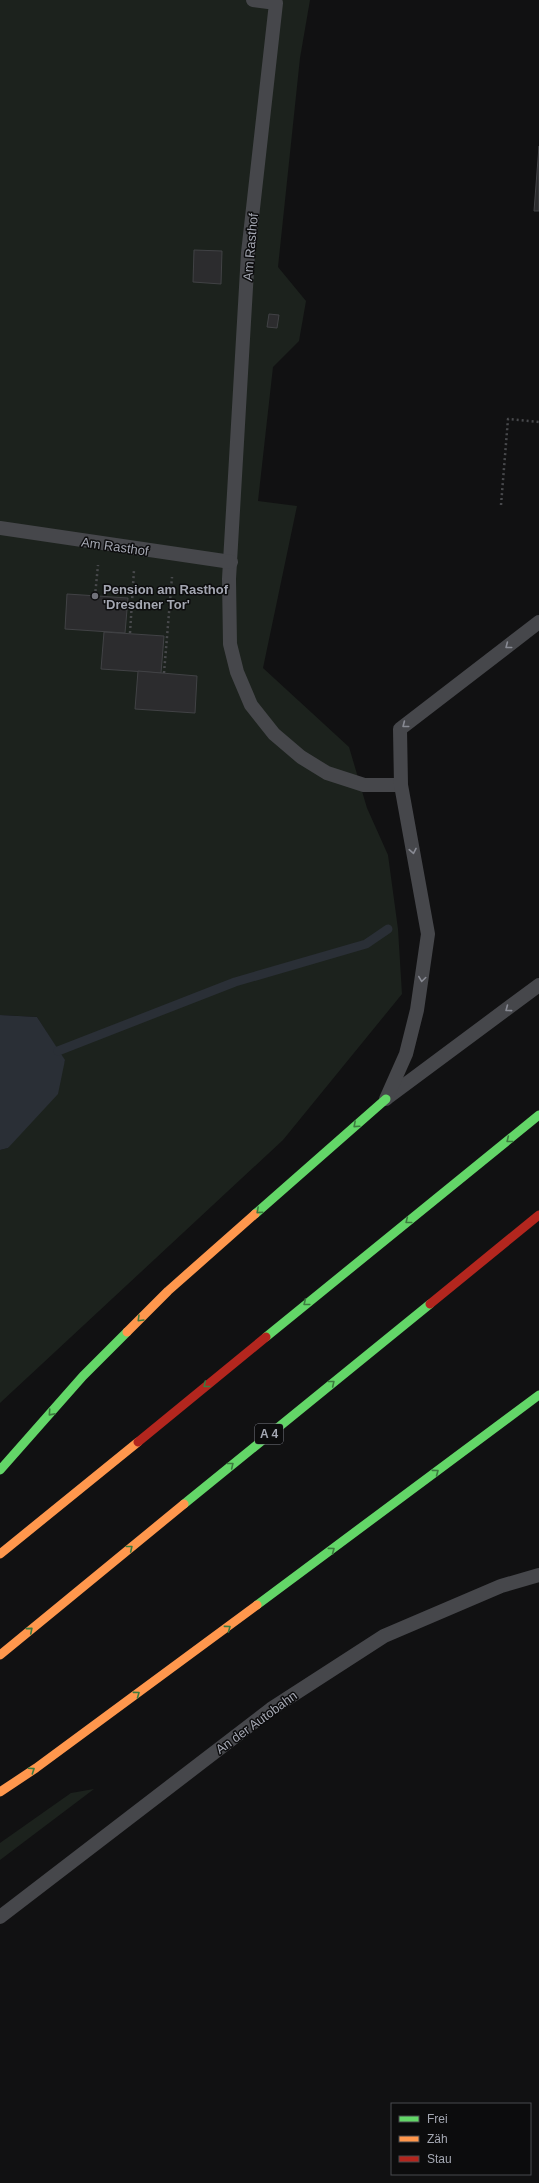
<svg xmlns="http://www.w3.org/2000/svg" width="539" height="2183" font-family="Arial,sans-serif">
<style>
.green{fill:#1c221d}
.water{fill:#2a2f36}
.lines{fill:none;stroke-linecap:round;stroke-linejoin:round}
.stream{stroke:#2a2f36;stroke-width:9}
.building{fill:#2c2c2e;stroke:#414245}
.path{stroke:#48494c;stroke-width:2.5;stroke-dasharray:2 3;stroke-linecap:butt}
.lane{stroke:#46474b;stroke-width:14}
.fast{stroke:#63d668;stroke-width:9}
.slow{stroke:#ff974d;stroke-width:9}
.jam{stroke:#b3261e;stroke-width:9}
.oneway{stroke:#888a93}
.oneway2{stroke:#3c7b3f}
.poi-dot{fill:#71727a;stroke:#0c0c0d;stroke-width:1.5}
.labels{text-anchor:middle;stroke-width:3;stroke-linejoin:round;paint-order:stroke}
.shield{fill:#0c0c0d;stroke:#767880;stroke-width:1}
.shield-label{font-size:12px;font-weight:bold;fill:#a4a7b2}
.street-label{font-size:13px;fill:#a4a7b2;stroke:#0c0c0d}
.poi-label{font-size:13px;font-weight:bold;fill:#a4a7b2;stroke:#0c0c0d;text-anchor:start}
</style>
<rect width="100%" height="100%" fill="#111112"/>
<g class="green">
<path d="M0,0h310l-10,58 -22,209 28,34 -7,40 -26,26 -15,134 39,5 -34,162 86,79 18,61 21,47 10,74 4,65 -119,146 -283,263v-253l8,-2 57,-87 -28,-44 -37,-2z"/>
<path d="M94,1789l-94,71v-17l71,-50z"/>
</g>
<path class="water" d="M0,1015l37,2 28,43 -7,34 -50,54 -8,2z"/>
<g class="lines">
<path class="stream" d="M58,1051l177,-69 131,-38 22,-15"/>
</g>
<g class="building">
<path d="M539,146v65h-5z"/>
<path d="M194,250l28,1 -1,33 -28,-2z"/>
<path d="M269,314l10,1 -2,13 -10,-1z"/>
<path d="M67,594l61,4 -3,35 -60,-4z"/>
<path d="M104,632l60,4 -3,37 -60,-4z"/>
<path d="M138,671l59,5 -2,37 -60,-4z"/>
</g>
<g class="lines">
<g class="path">
<path d="M501,505l7,-86 31,3"/>
<path d="M95,596l3,-31"/>
<path d="M130,633l4,-63"/>
<path d="M164,673l8,-96"/>
</g>
<g class="lane">
<path d="M253,0l23,3 -28,250 -19,326 1,65 7,28 14,33 23,29 27,23 26,16 37,12h37"/>
<path d="M0,528l231,34"/>
<path d="M387,1098l152,-113"/>
<path d="M386,1099l20,-45 11,-44 11,-76 -27,-149 -1,-56 139,-107"/>
<path d="M0,1917l271,-208 113,-73 117,-50 38,-11"/>
</g>
<g class="fast">
<path d="M255,1214l131,-115"/>
<path d="M266,1337l273,-222"/>
<path d="M0,1470l83,-94 44,-44"/>
<path d="M184,1504l246,-200"/>
<path d="M257,1605l282,-210"/>
</g>
<g class="slow">
<path d="M127,1332l41,-41 87,-77"/>
<path d="M0,1554l138,-112"/>
<path d="M0,1655l184,-151"/>
<path d="M0,1792l36,-24 221,-163"/>
</g>
<g class="jam">
<path d="M430,1304l109,-89"/>
<path d="M138,1442l128,-105"/>
</g>
</g>
<defs><path id="oneway-chevron" d="M-2-3.5L2.5 0L-2 3.5" fill="none" stroke-width="1.6" stroke-linecap="round" stroke-linejoin="round"/></defs>
<g class="oneway">
<use href="#oneway-chevron" transform="translate(508 646) rotate(142)"/>
<use href="#oneway-chevron" transform="translate(405 725) rotate(142)"/>
<use href="#oneway-chevron" transform="translate(413 851) rotate(79)"/>
<use href="#oneway-chevron" transform="translate(422 979) rotate(98)"/>
<use href="#oneway-chevron" transform="translate(508 1009) rotate(143)"/>
</g>
<g class="oneway2">
<use href="#oneway-chevron" transform="translate(356 1125) rotate(138)"/>
<use href="#oneway-chevron" transform="translate(509 1140) rotate(141)"/>
<use href="#oneway-chevron" transform="translate(259 1211) rotate(138)"/>
<use href="#oneway-chevron" transform="translate(408 1221) rotate(141)"/>
<use href="#oneway-chevron" transform="translate(306 1303) rotate(141)"/>
<use href="#oneway-chevron" transform="translate(140 1319) rotate(135)"/>
<use href="#oneway-chevron" transform="translate(332 1383) rotate(-39)"/>
<use href="#oneway-chevron" transform="translate(206 1385) rotate(141)"/>
<use href="#oneway-chevron" transform="translate(51 1413) rotate(132)"/>
<use href="#oneway-chevron" transform="translate(231 1465) rotate(-39)"/>
<use href="#oneway-chevron" transform="translate(436 1472) rotate(-37)"/>
<use href="#oneway-chevron" transform="translate(130 1548) rotate(-39)"/>
<use href="#oneway-chevron" transform="translate(332 1550) rotate(-37)"/>
<use href="#oneway-chevron" transform="translate(228 1628) rotate(-36)"/>
<use href="#oneway-chevron" transform="translate(30 1630) rotate(-40)"/>
<use href="#oneway-chevron" transform="translate(137 1694) rotate(-36)"/>
<use href="#oneway-chevron" transform="translate(32 1770) rotate(-34)"/>
</g>
<circle class="poi-dot" cx="95" cy="596" r="4"/>
<g class="labels">
<rect class="shield" x="255" y="1424" width="28" height="20" rx="3"/>
<g class="shield-label">
<text x="269" y="1438">A 4</text>
</g>
<g class="street-label">
<text transform="translate(250 247) rotate(-85)" y="5">Am Rasthof</text>
<text transform="translate(115 546) rotate(8)" y="5">Am Rasthof</text>
<text transform="translate(256 1722) rotate(-36)" y="5">An der Autobahn</text>
</g>
<g class="poi-label">
<text x="103" y="594">Pension am Rasthof<tspan x="103" dy="15">'Dresdner Tor'</tspan></text>
</g>
</g>
<rect x="391" y="2103" width="140" height="72" fill="#0c0c0d" stroke="#494a4f"/>
<rect x="399" y="2116" width="20" height="6" fill="#63d668" stroke="#494a4f"/>
<text x="427" y="2123" font-size="12" fill="#a4a7b2">Frei</text>
<rect x="399" y="2136" width="20" height="6" fill="#ff974d" stroke="#494a4f"/>
<text x="427" y="2143" font-size="12" fill="#a4a7b2">Zäh</text>
<rect x="399" y="2156" width="20" height="6" fill="#b3261e" stroke="#494a4f"/>
<text x="427" y="2163" font-size="12" fill="#a4a7b2">Stau</text>
</svg>
